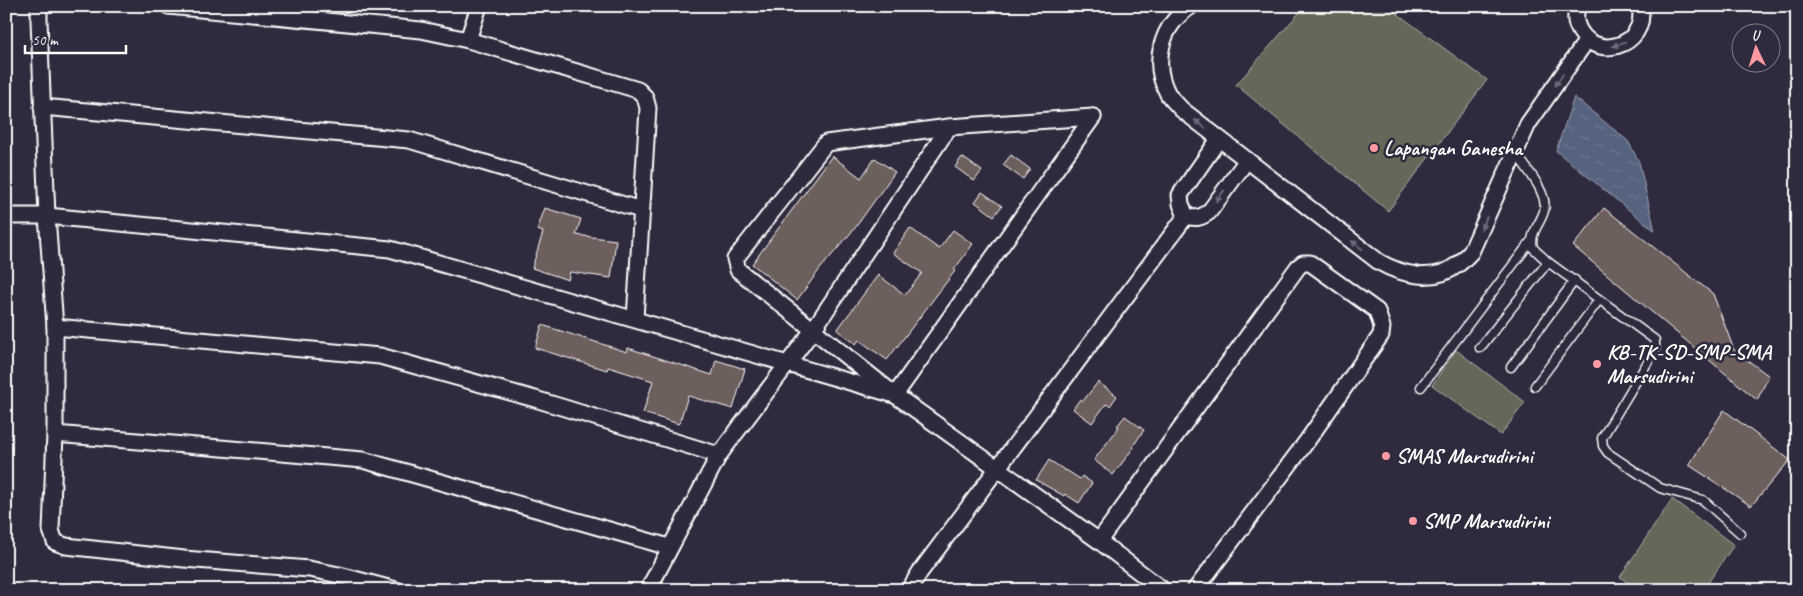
<svg xmlns="http://www.w3.org/2000/svg" width="1803" height="596" font-family="Caveat,sans-serif">
<style>
.grass{fill:#636758;stroke:#b1b3ac}
.water{fill:url(#water-ripples);stroke:#9aa1b2}
.building{fill:#6d5e5b;stroke:#fff}
.lines{fill:none;stroke-linecap:round;stroke-linejoin:round}
.lane-casing{stroke:#fff;stroke-width:11}
.street-casing{stroke:#fff;stroke-width:19}
.lane{stroke:#2f2a3d;stroke-width:8}
.street{stroke:#2f2a3d;stroke-width:15}
.oneway{fill:#6d6a77}
.poi-dot{fill:#ff9aa2;stroke:#2f2a3d;stroke-width:2}
.labels{text-anchor:middle;stroke-width:5;stroke-linejoin:round;paint-order:stroke}
.poi-label{font-size:21px;font-weight:bold;fill:#fff;stroke:#2f2a3d;text-anchor:start}
</style>
<defs>
<pattern id="water-ripples" width="26" height="14" patternUnits="userSpaceOnUse" patternTransform="scale(1.25)"><rect width="26" height="14" fill="#56637f"/><path d="M2 4q2-2 4 0t4 0M15 11q2-2 4 0t4 0" fill="none" stroke="#6f7a92"/></pattern>
</defs>
<rect width="100%" height="100%" fill="#2f2a3d"/>
<filter id="ink" filterUnits="userSpaceOnUse"><feTurbulence type="fractalNoise" baseFrequency=".02" numOctaves="2"/><feDisplacementMap in="SourceGraphic" scale="10" xChannelSelector="R" yChannelSelector="G"/><feConvolveMatrix kernelMatrix="1 2 1 2 8 2 1 2 1" color-interpolation-filters="sRGB"/></filter>
<g filter="url(#ink)">
<g class="grass">
<path d="M1305,6h82l100,74 -99,131 -152,-126z"/>
<path d="M1456,350l69,52 -24,33 -69,-50z"/>
<path d="M1672,499l62,46 -31,45h-65l-18,-13z"/>
</g>
<path class="water" d="M1574,97l54,44 11,21 16,69 -99,-80z"/>
<g class="building">
<path d="M1011,155l19,14 -7,10 -20,-14z"/>
<path d="M832,156l29,22 14,-20 20,14 -40,56 -35,41 -23,31 -45,-36z"/>
<path d="M962,157l20,14 -8,10 -19,-14z"/>
<path d="M982,192l20,14 -8,10 -19,-14z"/>
<path d="M545,208l36,11 -5,16 40,5 -5,38 -41,-6 -2,8 -36,-12 11,-36 -6,-2z"/>
<path d="M1604,208l109,86 21,56 35,26 -12,24 -184,-154z"/>
<path d="M910,228l29,21 14,-19 20,14 -19,26 1,1 -68,89 -28,-20 -3,4 -19,-14 41,-55 27,20 17,-22 -29,-20z"/>
<path d="M542,325l85,27 1,-4 84,27 4,-15 29,9 -12,40 -45,-13 -9,28 -36,-11 10,-32 -45,-14 -1,3 -72,-22z"/>
<path d="M1098,382l19,14 -7,10 -4,-2 -14,19 -19,-14 7,-10 3,2z"/>
<path d="M1724,410l66,50 -39,46 -62,-41z"/>
<path d="M1125,416l19,14 -11,16 1,1 -21,28 -19,-15 25,-33 -2,-1z"/>
<path d="M1049,460l17,11v-1l14,9 2,-3 10,7 -13,20 -14,-9 -1,2 -28,-16z"/>
</g>
<g class="lines">
<g class="lane-casing">
<g id="lane">
<path d="M1515,152c10,15 34,41 29,59 -4,14 -15,22 -11,37l15,14 107,78v10l-53,88 1,8 5,7 52,35 43,12 37,33"/>
<path d="M1480,348l68,-86"/>
<path d="M1511,367l64,-87"/>
<path d="M1535,386l64,-86"/>
<path d="M1421,387l110,-146"/>
</g>
</g>
<g class="street-casing">
<g id="street">
<path d="M41,6l-2,4v10l8,196 8,111v107l-4,96 4,12 11,4 118,13 125,10 30,6 57,15"/>
<path d="M168,6l253,24 47,10 170,50 7,7 3,11 -13,211"/>
<path d="M1191,6c-30,19 -40,57 -23,88 3,5 9,10 13,15l198,153c23,13 55,21 78,3 5,-3 10,-9 14,-13l57,-128 59,-84"/>
<path d="M1577,6c-1,5 -2,14 0,19 14,38 72,23 63,-19"/>
<path d="M468,40l11,-34"/>
<path d="M42,107l367,33 232,70"/>
<path d="M1093,117l-144,10 -123,16 -91,116 3,11 157,125 204,146 64,49"/>
<path d="M6,216h41l343,33 505,146 198,-278"/>
<path d="M1186,216l-5,-12 -1,-9 39,-56"/>
<path d="M1186,216c9,3 15,2 23,-4l38,-52"/>
<path d="M55,327l325,29 155,43 184,56"/>
<path d="M55,434l308,26 306,87"/>
<path d="M1099,541l199,-274 5,-4h7l67,48 5,16 -1,8 -74,106 -112,149"/>
<path d="M648,590l71,-135 94,-125 136,-203"/>
<path d="M909,590l11,-18 266,-356"/>
</g>
</g>
<use href="#lane" class="lane"/>
<use href="#street" class="street"/>
</g>
<defs><path id="oneway-solid" d="M-6-.8H1V-3.2L6.5 0L1 3.2V.8H-6Z" transform="scale(1.25)"/></defs>
<g class="oneway">
<use href="#oneway-solid" transform="translate(1619 44) rotate(160)"/>
<use href="#oneway-solid" transform="translate(1559 80) rotate(125)"/>
<use href="#oneway-solid" transform="translate(1200 124) rotate(-142)"/>
<use href="#oneway-solid" transform="translate(1220 196) rotate(126)"/>
<use href="#oneway-solid" transform="translate(1484 223) rotate(114)"/>
<use href="#oneway-solid" transform="translate(1357 245) rotate(-142)"/>
</g>
</g>
<g class="poi-dot">
<circle cx="1374" cy="148" r="5"/>
<circle cx="1597" cy="364" r="5"/>
<circle cx="1386" cy="456" r="5"/>
<circle cx="1413" cy="521" r="5"/>
</g>
<g class="labels">
<g class="poi-label">
<text x="1384" y="155">Lapangan Ganesha</text>
<text x="1607" y="359">KB-TK-SD-SMP-SMA<tspan x="1607" dy="24">Marsudirini</tspan></text>
<text x="1396" y="463">SMAS Marsudirini</text>
<text x="1423" y="528">SMP Marsudirini</text>
</g>
</g>
<rect width="1803" height="596" fill="none" stroke="#2f2a3d" stroke-width="25"/>
<rect x="12" y="12" width="1778" height="571" fill="none" stroke="#fff" stroke-width="2" filter="url(#ink)"/>
<g transform="translate(1756 48) rotate(356)"><circle r="24" fill="#2f2a3d" stroke="#827f8b"/>
<path d="M0-4L9 19L0 12L-9 19Z" fill="#ff9aa2"/>
<text y="-8" font-size="14" font-weight="bold" text-anchor="middle" fill="#ffffff">U</text>
</g>
<path d="M25 45v8h101v-8" fill="none" stroke="#ffffff" stroke-width="2.5"/>
<text x="32" y="45" font-size="15" fill="#ffffff" stroke="#2f2a3d" stroke-width="4" paint-order="stroke">50 m</text>
</svg>
